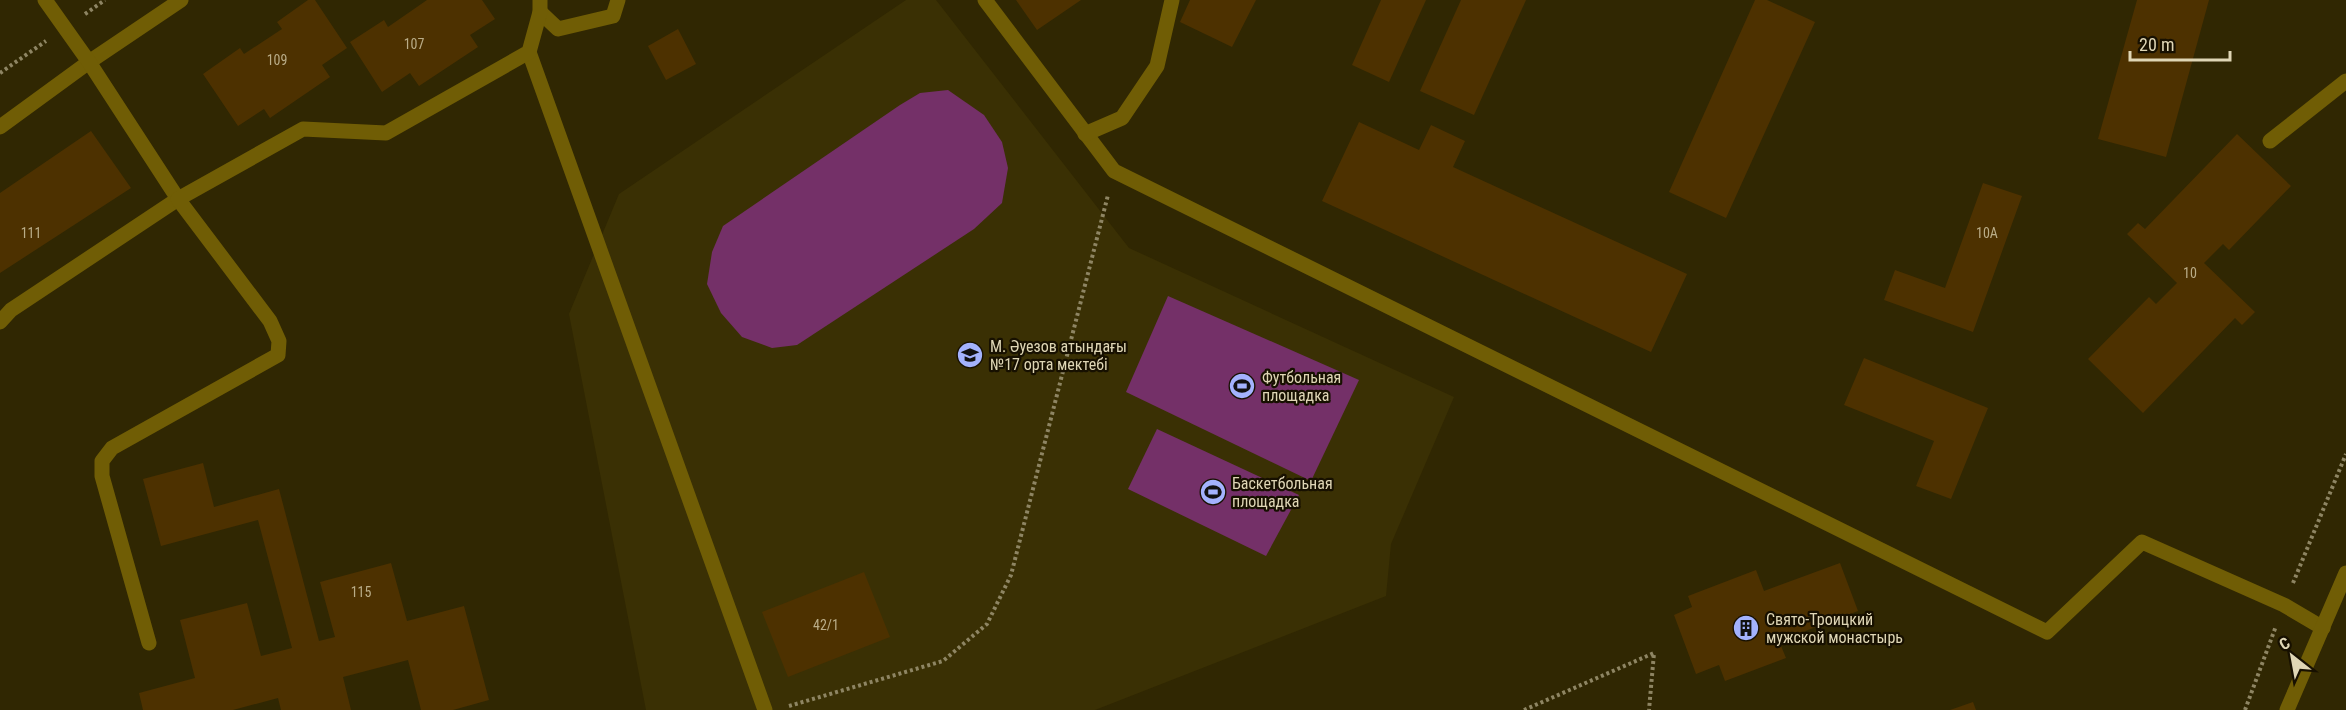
<svg xmlns="http://www.w3.org/2000/svg" width="2346" height="710" font-family="'Roboto Condensed',sans-serif">
<style>
.built{fill:#3a3004}
.green{fill:#743068}
.building{fill:#4d3100}
.lines{fill:none;stroke-linecap:round;stroke-linejoin:round}
.path{stroke:#8e8563;stroke-width:4;stroke-dasharray:3 3;stroke-linecap:butt}
.lane{stroke:#705d05;stroke-width:15}
.street{stroke:#705d05;stroke-width:15}
.labels{text-anchor:middle;stroke-width:4.5;stroke-linejoin:round;paint-order:stroke}
.number-label{font-size:14px;fill:#baad88}
.poi-label{font-size:16px;fill:#dfd6b5;stroke:#171000;text-anchor:start}
</style>
<rect width="100%" height="100%" fill="#302702"/>
<path class="built" d="M906,0h30l193,248 325,149 -63,147 -5,52 -291,114h-449l-77,-396 50,-120z"/>
<g class="green">
<path d="M948,90l36,25 18,27 6,26 -6,35 -28,26 -177,116 -25,3 -30,-11 -21,-24 -14,-29 5,-32 11,-26 177,-121 20,-12z"/>
<path d="M1168,296l191,84 -48,101 -185,-89z"/>
<path d="M1157,429l142,66 -33,61 -138,-67z"/>
</g>
<g class="building">
<path d="M308,0h7l32,48 -25,17 8,12 -60,41 -6,-9 -26,17 -35,-52 37,-26 4,6 38,-25 -5,-7z"/>
<path d="M427,0h55l13,19 -25,16 8,12 -59,39 -9,-13 -28,19 -32,-50 34,-22 4,7z"/>
<path d="M1016,0h65l-44,30z"/>
<path d="M1190,0h66l-24,47 -52,-25z"/>
<path d="M1381,0h45l-37,82 -37,-17z"/>
<path d="M1461,0h65l-52,115 -54,-24z"/>
<path d="M1755,0h12l48,22 -89,196 -57,-26z"/>
<path d="M2137,0h72l-43,157 -68,-18z"/>
<path d="M678,29l18,35 -30,16 -18,-34z"/>
<path d="M1359,122l60,28 12,-25 34,16 -12,26 234,107 -36,78 -329,-151z"/>
<path d="M91,131l40,57 -131,85v-80z"/>
<path d="M2237,134l54,52 -62,64 -6,-6 -19,19 51,49 -13,13 -7,-7 -92,95 -55,-54 61,-62 7,7 21,-21 -50,-49 11,-11 7,6z"/>
<path d="M1983,183l39,13 -49,136 -89,-32 11,-30 50,18z"/>
<path d="M1864,358l124,50 -37,91 -35,-13 18,-45 -90,-36z"/>
<path d="M203,463l11,44 65,-18 40,152 16,-4 -15,-55 71,-19 16,58 57,-15 25,94 -36,10h-32l-13,-50 -65,17 8,33h-70l-3,-12 -45,12h-90l-4,-17 56,-15 -15,-58 67,-17 14,53 31,-8 -34,-128 -97,26 -18,-67z"/>
<path d="M1840,563l18,48 -79,30 7,17 -61,23 -6,-16 -23,9 -22,-59 18,-8 -4,-11 68,-26 8,21z"/>
<path d="M864,572l26,65 -102,40 -26,-65z"/>
<path d="M1973,702l3,8h-26z"/>
</g>
<g class="lines">
<g class="path">
<path d="M85,14l20,-14"/>
<path d="M0,73l46,-32"/>
<path d="M2293,583l53,-129"/>
<path d="M789,706l154,-45 44,-37 24,-49 97,-380"/>
<path d="M1524,710l130,-57 -5,57"/>
<path d="M2245,710l31,-84"/>
</g>
<g class="lane">
<path d="M985,0l129,171 933,461 95,-90 142,63 39,23"/>
<path d="M540,12l18,17 55,-13 5,-16"/>
<path d="M529,52l236,658"/>
<path d="M0,127l89,-65 92,-62"/>
<path d="M1085,134l37,-16 35,-52 15,-66"/>
<path d="M2270,141l76,-60"/>
<path d="M0,322l11,-12 167,-111 -89,-137 -44,-62"/>
<path d="M149,643l-47,-167v-15l10,-13 166,-93 1,-14 -9,-20 -92,-122 125,-70 83,4 143,-81 11,-40v-12"/>
</g>
<path class="street" d="M2287,710l59,-137"/>
</g>
<defs>
<g id="school-disc" transform="scale(1.35)"><circle r="9.5" fill="#a3b2fd" stroke="#171000"/><path d="M0-5L7-2L0 1L-7-2ZM-4 1L0 2.5L4 1V4Q0 6-4 4Z" fill="#111"/></g>
<g id="stadium-disc" transform="scale(1.35)"><circle r="9.5" fill="#a3b2fd" stroke="#171000"/><path d="M0-5a6.5 5 0 1 0 0 10a6.5 5 0 1 0 0-10ZM-3.5-1.8h7v3.6h-7Z" fill="#111"/></g>
<g id="building-disc" transform="scale(1.35)"><circle r="9.5" fill="#a3b2fd" stroke="#171000"/><path d="M-4-6H4V6H1V3H-1V6H-4ZM-2.5-4.3h1.7v1.8h-1.7ZM.8-4.3h1.7v1.8H.8ZM-2.5-1h1.7V.8h-1.7ZM.8-1h1.7V.8H.8Z" fill="#111"/></g>
</defs>
<g fill-rule="evenodd">
<use href="#school-disc" x="970" y="355"/>
<use href="#stadium-disc" x="1242" y="386"/>
<use href="#stadium-disc" x="1213" y="492"/>
<use href="#building-disc" x="1746" y="628"/>
</g>
<g class="labels">
<g class="number-label">
<text x="414" y="49">107</text>
<text x="277" y="65">109</text>
<text x="31" y="238">111</text>
<text x="1987" y="238">10А</text>
<text x="2190" y="278">10</text>
<text x="361" y="597">115</text>
<text x="826" y="630">42/1</text>
</g>
<g class="poi-label">
<text x="990" y="352">М. Әуезов атындағы<tspan x="990" dy="18">№17 орта мектебі</tspan></text>
<text x="1262" y="383">Футбольная<tspan x="1262" dy="18">площадка</tspan></text>
<text x="1232" y="489">Баскетбольная<tspan x="1232" dy="18">площадка</tspan></text>
<text x="1766" y="625">Свято-Троицкий<tspan x="1766" dy="18">мужской монастырь</tspan></text>
</g>
</g>
<g transform="translate(2292 656) rotate(329)" stroke="#171000" stroke-width="4.5" paint-order="stroke">
<path d="M0-4.5L10 22L0 15L-10 22Z" fill="#dfd6b5"/>
<text y="-9" font-size="16" font-weight="bold" text-anchor="middle" fill="#dfd6b5">С</text>
</g>
<path d="M2130 51v9h100v-9" fill="none" stroke="#dfd6b5" stroke-width="3"/>
<text x="2139" y="51" font-size="18" fill="#dfd6b5" stroke="#171000" stroke-width="4.5" paint-order="stroke">20 m</text>
</svg>
